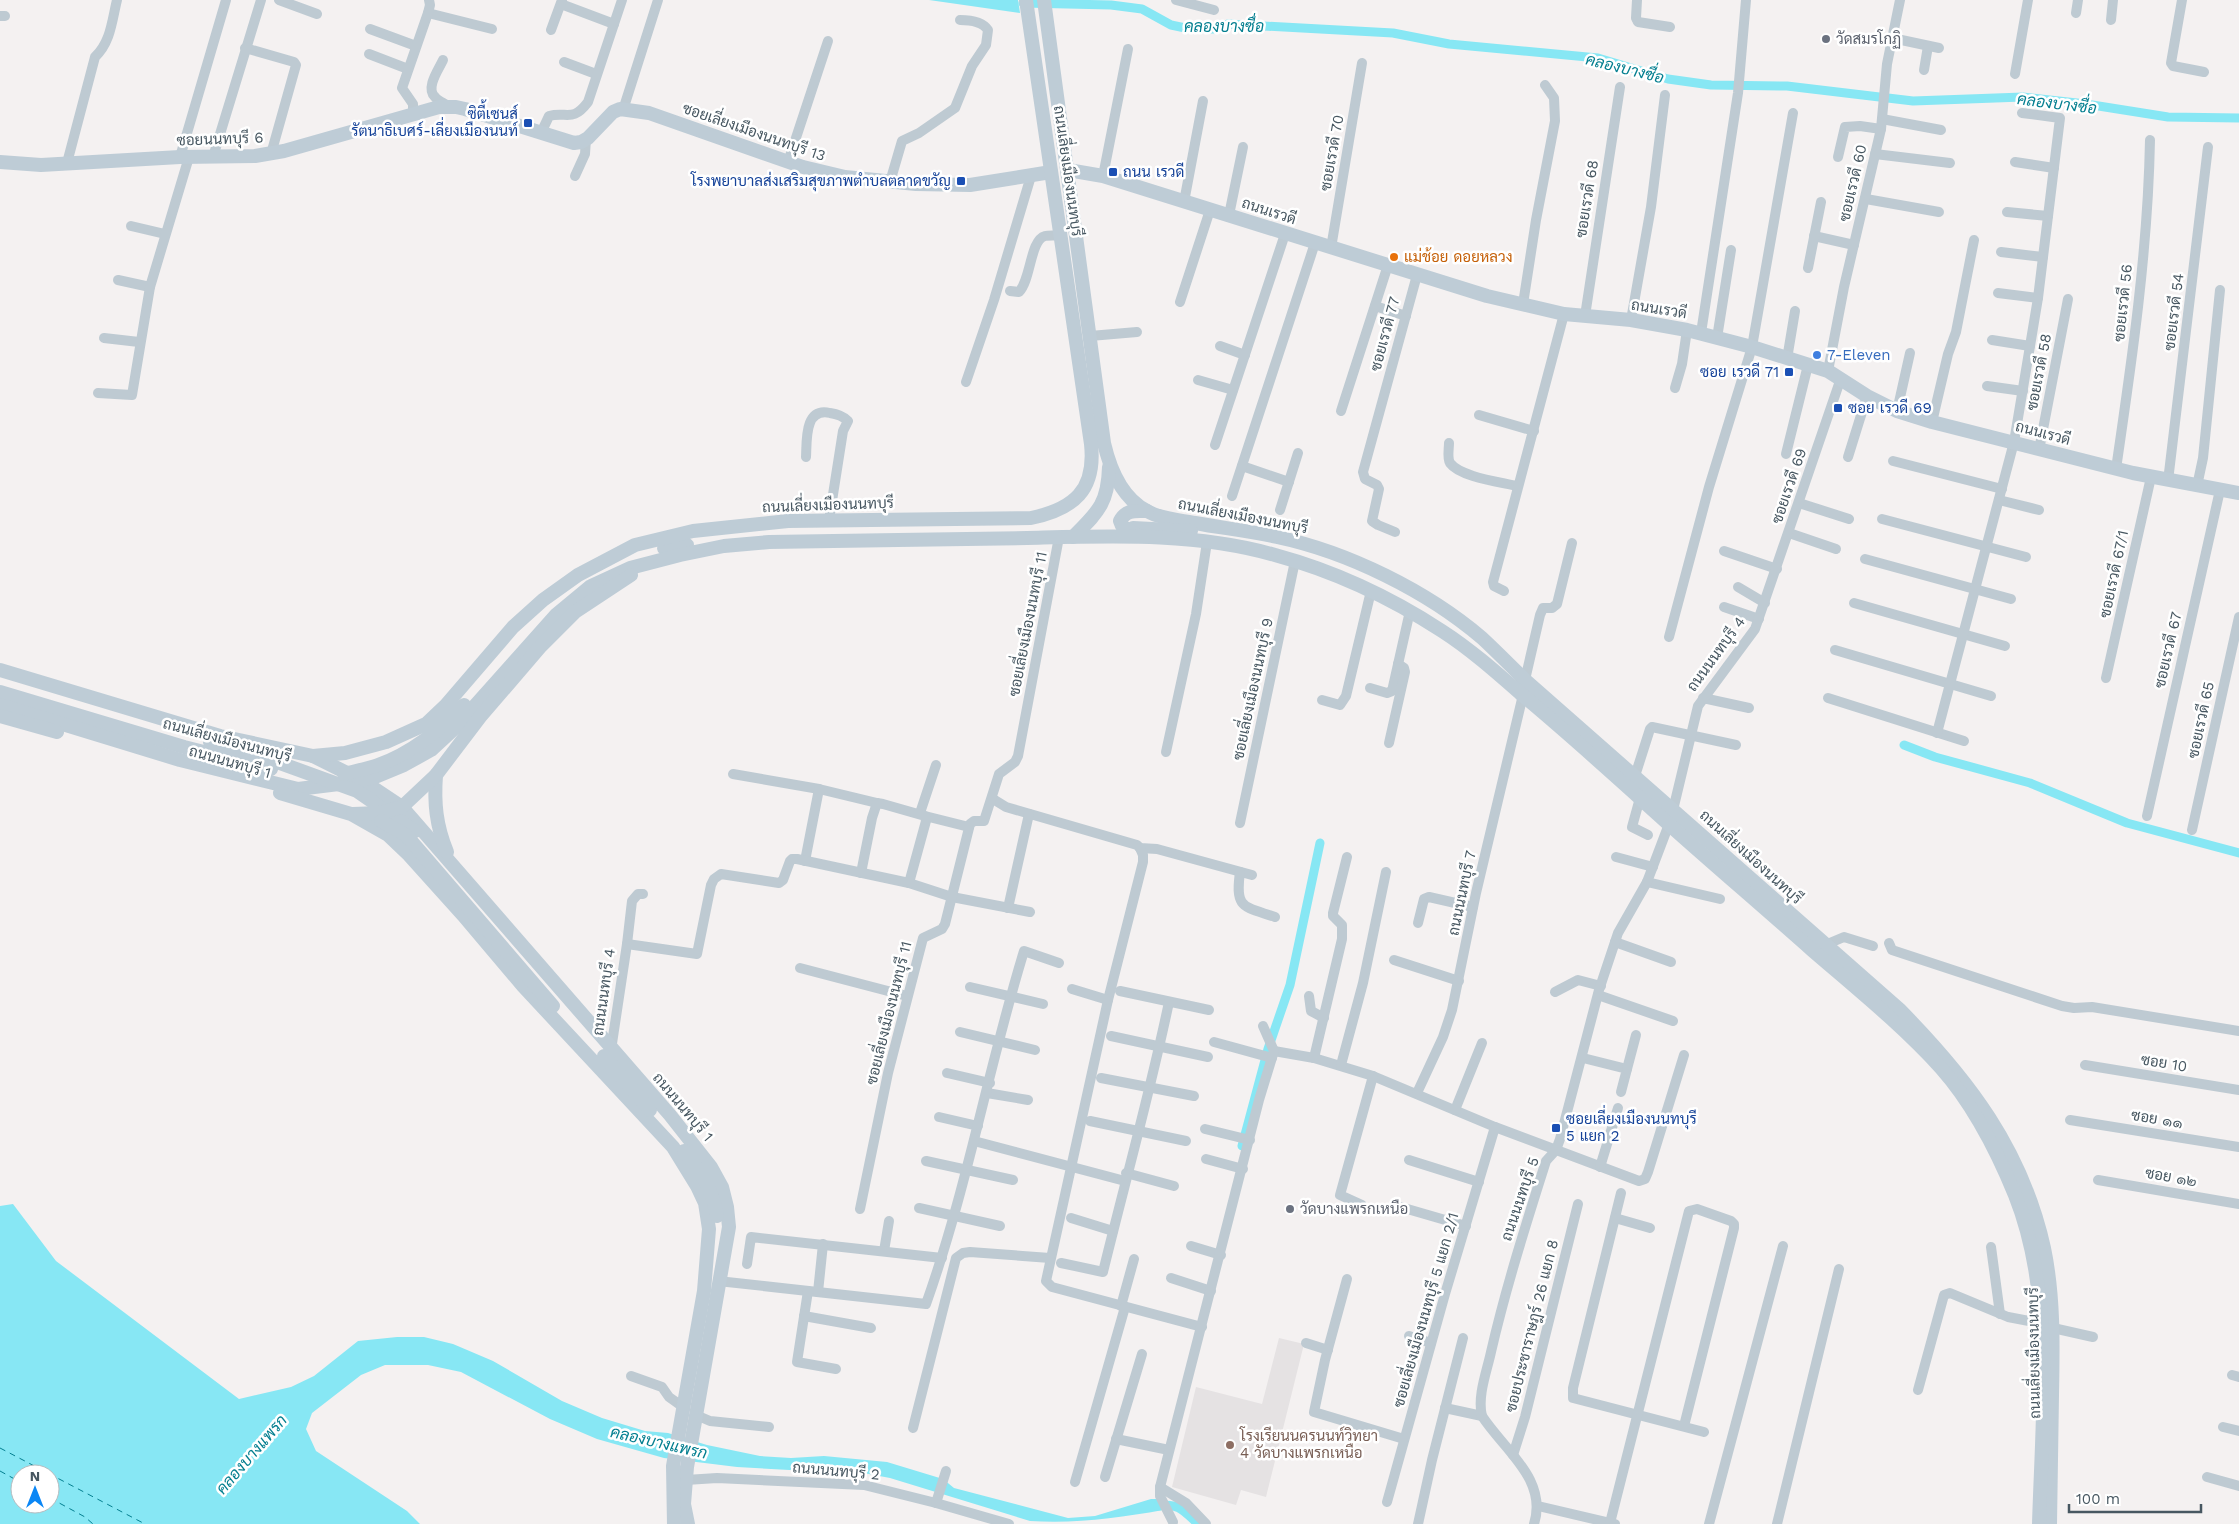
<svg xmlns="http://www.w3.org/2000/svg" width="2239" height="1524" font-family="'Work Sans',Sarabun,sans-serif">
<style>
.education{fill:#e5e2e3}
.water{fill:#87e7f4;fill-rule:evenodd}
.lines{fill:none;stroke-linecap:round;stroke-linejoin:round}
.canal{stroke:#87e7f4;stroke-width:9}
.ferry{stroke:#047f90;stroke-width:1;stroke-dasharray:6 5;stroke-linecap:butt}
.street{stroke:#becad2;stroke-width:10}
.secondary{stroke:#beccd6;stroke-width:14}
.worship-dot{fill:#6b7280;stroke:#fff;stroke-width:2}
.transit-dot{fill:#1a4fb4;stroke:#fff;stroke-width:2}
.food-dot{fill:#e8710a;stroke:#fff;stroke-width:2}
.shop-dot{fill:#3f7fe0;stroke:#fff;stroke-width:2}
.education-dot{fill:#8d6e63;stroke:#fff;stroke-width:2}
.labels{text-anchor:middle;stroke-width:5;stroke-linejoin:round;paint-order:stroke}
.worship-label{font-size:15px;fill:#5b616d;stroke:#fff;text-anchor:start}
.transit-label{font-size:15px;fill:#164399;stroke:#fff;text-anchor:end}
.street-label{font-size:15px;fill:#475761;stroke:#fff}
.food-label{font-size:15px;fill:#c56008;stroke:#fff;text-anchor:start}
.shop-label{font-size:15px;fill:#366cbe;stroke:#fff;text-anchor:start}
.education-label{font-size:15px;fill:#785e54;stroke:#fff;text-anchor:start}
.water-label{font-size:16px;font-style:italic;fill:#047f90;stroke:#fff}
</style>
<rect width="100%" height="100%" fill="#f4f1f1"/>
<path class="education" d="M1279,1338l25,6 -38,153 -25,-7 -5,15 -64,-18 24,-100 66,17z"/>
<g class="water">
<path d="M929,0h89l2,13z"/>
<path d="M13,1204l43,57 183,138 52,-12 23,-11 44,-35 39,-4h27l29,7 40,17 69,40 40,17 43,13 23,2 39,12 53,11 31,2 33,-2 63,6 56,17 11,9 114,30 27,-2 56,-17h8l4,11c-44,8 -88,14 -133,11l-140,-43 -37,-7 -27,1 -89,-5 -73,-9 -67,-19 -47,-20 -89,-47 -33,-7h-43l-24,10 -49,38 -6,16 10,22 91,60 13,13h-420v-318zM20,1474h30v30h-30z"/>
</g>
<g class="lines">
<g class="canal">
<path d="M1023,3l88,2 31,4 29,16 19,4h25l13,-5 165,9 56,11 149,14 70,21 43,6 76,1 126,15 110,-4 63,7 82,13 71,1"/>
<path d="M1904,745l31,12 95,26 97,40 112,30"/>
<path d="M1242,1146l26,-97 22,-64 30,-142"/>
<path d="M1158,1506c21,-3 25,4 40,18"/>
</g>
<g class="ferry">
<path d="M0,1448l145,76"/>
<path d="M0,1471l20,11"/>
<path d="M50,1498l35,19 8,7"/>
</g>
<g class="street">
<path d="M279,0l38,14"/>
<path d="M1176,0l38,10"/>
<path d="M1637,0l-1,18 2,4 32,5"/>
<path d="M2182,0l-11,63 2,3 31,6"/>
<path d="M561,4l53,20"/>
<path d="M428,13l64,16"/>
<path d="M2076,13l2,-13"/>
<path d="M0,16h5"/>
<path d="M2111,20l2,-20"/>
<path d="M370,29l46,17"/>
<path d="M551,30l11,-30"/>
<path d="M1892,38l47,10"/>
<path d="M245,48l49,14 2,3 -25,89"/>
<path d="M369,54l39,15"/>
<path d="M443,60c-4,9 -18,28 -8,37 3,4 9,6 13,9"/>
<path d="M564,62l32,12"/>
<path d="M1924,70l4,-24"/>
<path d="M2015,74l13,-74"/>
<path d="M623,110l35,-110"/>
<path d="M413,114v-10l-11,-16 26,-75 2,-8 -1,-5"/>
<path d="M1882,119l59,11"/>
<path d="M541,133l8,-17c18,-5 23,7 39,-14l34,-102"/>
<path d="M1875,154l75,9"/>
<path d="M180,157l46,-157"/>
<path d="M213,157l48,-157"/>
<path d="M1838,157l7,-30 15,-1 21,3"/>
<path d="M788,162l40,-121"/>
<path d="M2015,162l39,6"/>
<path d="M67,163l28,-106c16,-15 17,-37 22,-57"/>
<path d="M575,176l10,-22 1,-15"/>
<path d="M1103,176l25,-127"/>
<path d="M890,182l12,-41 17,-8 36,-25 17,-42 14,-21 2,-15c-6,-9 -18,-10 -28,-10"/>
<path d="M1866,199l73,13"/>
<path d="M1184,202l19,-101"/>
<path d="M2007,212l41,4"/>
<path d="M1229,215l14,-68"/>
<path d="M131,226l34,8"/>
<path d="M1814,236l40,9"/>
<path d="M1331,248l31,-185"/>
<path d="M2001,252l42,5"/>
<path d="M1808,268l13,-66"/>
<path d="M118,280l32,7"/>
<path d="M1010,291l9,1c12,-12 11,-52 26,-56 4,-1 11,0 16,-1"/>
<path d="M1998,293l40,5"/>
<path d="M1180,302l30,-92"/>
<path d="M1523,304l13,-84 19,-99 -1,-23 -9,-13"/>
<path d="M1375,306l31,10"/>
<path d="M1585,316l35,-229"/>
<path d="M1631,320l20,-113 14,-112"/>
<path d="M1701,333l37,-240 8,-93"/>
<path d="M1090,336l47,-4"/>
<path d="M104,338l35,4"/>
<path d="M1717,338l14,-88"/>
<path d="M1992,340l38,6"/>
<path d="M1220,346l25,9"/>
<path d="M1787,359l8,-48"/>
<path d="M1828,371l16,-84 37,-158 6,-65 13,-64"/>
<path d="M1198,380l35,10"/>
<path d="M966,382l28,-82 37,-124"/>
<path d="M1987,386l36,5"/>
<path d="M1675,388l7,-24 5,-34"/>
<path d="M98,393l34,2 18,-108 39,-130"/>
<path d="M1341,411l47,-146"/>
<path d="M1897,411l13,-58"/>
<path d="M1479,415l55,16"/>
<path d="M1932,422l16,-68 8,-22 18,-92"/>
<path d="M1449,443c0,6 -2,15 1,20 10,14 51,19 67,23"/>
<path d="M1215,445l70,-211"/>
<path d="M2039,450l29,-151"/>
<path d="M1786,454l22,-89"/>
<path d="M806,457c1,-16 -2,-50 24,-44 7,1 13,3 18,8l-5,10 -14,89"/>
<path d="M1848,457l19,-61"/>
<path d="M1893,461l109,28"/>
<path d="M1242,466l47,16"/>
<path d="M2116,469c16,-109 32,-219 34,-329"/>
<path d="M2168,481l40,-334"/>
<path d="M2197,486l6,-28 17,-168"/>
<path d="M1232,496l83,-253"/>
<path d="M1999,500l40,10"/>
<path d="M1799,503l50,16"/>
<path d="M1280,510l18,-57"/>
<path d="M1882,519l144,38"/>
<path d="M1395,532l-17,-7 -6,-4 7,-32 -2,-4 -12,-6 -2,-7 54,-197"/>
<path d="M1789,533l47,16"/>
<path d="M1724,551l53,18"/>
<path d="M1865,559l146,40"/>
<path d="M1738,587l27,16"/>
<path d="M1504,591l-10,-5 -1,-4 71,-268"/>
<path d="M1854,603l151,43"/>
<path d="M1724,607l35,12"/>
<path d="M1669,637l40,-150 43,-140 41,-234"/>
<path d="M1835,650l156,46"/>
<path d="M2106,678l45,-201"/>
<path d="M1525,680l15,-65 3,-7h9l5,-4 15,-61"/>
<path d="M1370,688l17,5 5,-2 18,-80"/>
<path d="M1703,698l46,10"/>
<path d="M1828,698l136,43"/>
<path d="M1322,700l18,5 6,-9 25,-105"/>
<path d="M1937,733l77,-291 24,-144 22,-180 -38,-5"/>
<path d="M1389,743l16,-71 -1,-4 -6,-4"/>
<path d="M1166,752l30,-138 11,-72"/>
<path d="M733,774l86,15 58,14"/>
<path d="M1635,776l15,-47 2,-2 84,18"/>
<path d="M1640,798l-8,29 16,8"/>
<path d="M993,799l13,8 131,38 3,3 17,1 95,26"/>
<path d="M1673,810l25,-104 57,-77 86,-251"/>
<path d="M920,813l16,-48"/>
<path d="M925,816l44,11"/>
<path d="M2147,816l73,-326"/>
<path d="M1240,823l55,-262"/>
<path d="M2192,830l47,-213"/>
<path d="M1140,848l3,7v7l-35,138 -62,281 6,6 150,40"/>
<path d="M1616,857l37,10"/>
<path d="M805,861l14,-72"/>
<path d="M1240,872c-5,37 3,34 35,45"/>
<path d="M861,873l11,-55 5,-15 6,1 42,12 1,5 -17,62"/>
<path d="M1647,882l73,17"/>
<path d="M1008,908l21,-94"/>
<path d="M1418,923l6,-24 5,-2 44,10"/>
<path d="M1615,942l56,20"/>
<path d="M1889,943l3,7 170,56 12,2 18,-1 147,24"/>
<path d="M627,944l5,-43 6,-7h5"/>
<path d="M1825,945l19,-8 29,9"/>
<path d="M1394,960l65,21"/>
<path d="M800,968l107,28"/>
<path d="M970,987l73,17"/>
<path d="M1072,989l36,11"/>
<path d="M1120,991l89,19"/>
<path d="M1555,992l23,-12 23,6"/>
<path d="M1598,995l75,26"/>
<path d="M1309,996l2,15 13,7"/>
<path d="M960,1032l75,18"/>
<path d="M1111,1036l97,21"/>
<path d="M1214,1042l58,16"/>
<path d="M611,1050l16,-106 70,10 14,-69 3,-6 7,-5 58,9 4,-3 7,-19 2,-2h5l112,24 43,14 78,15"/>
<path d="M1274,1051l40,7 59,18 122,51 144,54 6,-2 3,-7 36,-117"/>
<path d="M1314,1058l28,-119v-14l-9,-9v-3l14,-56"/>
<path d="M1583,1058l44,11 -6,23"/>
<path d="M1341,1065l22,-82 23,-111"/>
<path d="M2085,1065l154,25"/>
<path d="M1627,1069l9,-34"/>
<path d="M947,1073l43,10"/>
<path d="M1101,1078l93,18"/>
<path d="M987,1093l41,7"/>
<path d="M1417,1093l26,-56 9,-27 24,-117 47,-198"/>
<path d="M1455,1110l27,-67"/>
<path d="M939,1117l39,9"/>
<path d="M2070,1120l169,27"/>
<path d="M1090,1121l96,20"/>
<path d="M1205,1129l45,11"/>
<path d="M974,1141l151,40"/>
<path d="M1206,1159l37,10"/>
<path d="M1409,1160l70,22"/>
<path d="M926,1161l87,19"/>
<path d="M1600,1167l18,-59"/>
<path d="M1126,1173l48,13"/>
<path d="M2098,1180l141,24"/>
<path d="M1621,1193l-48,195v10l131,34"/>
<path d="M1362,1205l-22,-10 33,-119"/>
<path d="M1397,1206l69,20"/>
<path d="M919,1208l81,18"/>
<path d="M860,1209l28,-136 35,-135 19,-9 3,-5 25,-100 4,-3h10l15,-47 16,-12 3,-6 41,-219"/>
<path d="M1071,1218l42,13"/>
<path d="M1615,1218l35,10"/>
<path d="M1191,1246l30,9"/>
<path d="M1991,1247l9,67"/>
<path d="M884,1251l5,-30"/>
<path d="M1061,1263l42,9c22,-90 47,-179 66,-270"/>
<path d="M747,1264l4,-27 191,21"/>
<path d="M1171,1278l40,13"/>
<path d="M1347,1279l-22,81 -11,52 90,27"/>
<path d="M718,1281l208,23c41,-115 62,-236 98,-353l35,12"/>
<path d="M808,1291l-11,71 39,7"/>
<path d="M818,1292l5,-48"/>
<path d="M1121,1306l13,-47"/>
<path d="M804,1316l67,12"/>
<path d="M2053,1328l40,9"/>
<path d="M1409,1336l22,7"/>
<path d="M1306,1343l22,7"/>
<path d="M2232,1375l7,2"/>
<path d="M631,1376l31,11 7,10 14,10"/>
<path d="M1918,1390l26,-95 6,-2 58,24 21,4 13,-2"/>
<path d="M1445,1408l37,8"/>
<path d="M696,1415l14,6 59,6"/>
<path d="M2223,1427l16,4"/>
<path d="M913,1428l43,-170 7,-5 7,-1 80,6"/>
<path d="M1116,1439l53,11"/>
<path d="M1513,1455l12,-38 53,-213"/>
<path d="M1105,1477l37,-123"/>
<path d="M2207,1477l32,9"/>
<path d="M686,1480l31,-2 147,7 72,18 73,21"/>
<path d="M1075,1482l50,-175"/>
<path d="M1160,1487l26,16 20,21"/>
<path d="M1387,1502l58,-208 50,-167"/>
<path d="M936,1503l10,-32"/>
<path d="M1538,1506l77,18"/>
<path d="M1173,1522l-13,-26v-9l99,-387 15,-49 -11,-25"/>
<path d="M1610,1523l79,-312 8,-2 34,12 3,3v4l-50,198"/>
<path d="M1418,1524l14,-64 31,-122"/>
<path d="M1534,1524c14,-45 -30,-74 -52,-108 -5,-20 5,-45 9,-64 15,-65 35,-128 55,-191l10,-11 4,-11 39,-149 19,-57 29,-51 22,-58"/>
<path d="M1709,1524l74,-278"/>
<path d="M1777,1524l62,-255"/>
</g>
<g class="secondary">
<path d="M1044,0l60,443c6,26 18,55 43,68 14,8 32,9 48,12 27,5 55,8 82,14 71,15 150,54 205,101 15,14 29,28 43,42l374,329c69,70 123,140 145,239 10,48 9,98 8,147 -1,43 -1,86 -2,129"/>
<path d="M0,162l41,3 139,-8 75,-1 29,-5 155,-44h17l9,2 109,34 7,-1 7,-4 25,-26 7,-3 29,4 154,54 42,10 71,7 54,1 81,-13"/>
<path d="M1068,170l35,6 384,120 77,18 67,6 56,10 65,17 76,24 39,25 30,15 35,11 201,51 106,20"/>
<path d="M1133,528l58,3"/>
<path d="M1139,536l-17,-10 -2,-5c6,-12 16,-10 27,-10"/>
<path d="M1073,537c25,-25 35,-33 36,-70"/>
<path d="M664,548l23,-3"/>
<path d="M0,670l220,66 93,20 50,25 39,26 268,308 41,52 11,20 5,20 2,20 -42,240 -3,37 4,20"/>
<path d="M0,692l184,55 87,22"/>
<path d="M0,705l180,55 118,29 49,-6 28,-6 29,-12 27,-15 26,-24 99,-111 35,-29 39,-18 50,-13 44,-9 45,-4c86,-1 172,-3 258,-4 82,-2 168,-6 248,17 59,16 115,42 167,76 28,18 54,41 79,63 52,43 102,89 152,134 46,41 93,81 139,122 44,38 90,75 129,118 32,36 56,83 74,127 40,100 27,224 24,329"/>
<path d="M0,716l57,16"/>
<path d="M210,742l53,15 94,34 58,40"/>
<path d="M313,756l32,-3 41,-11 40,-18 20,-19 67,-78 30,-27 35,-25 57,-30 58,-14 95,-10 243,-3c43,-9 65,-28 60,-74l-65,-444"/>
<path d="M344,774c11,-3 23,-5 34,-9 32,-11 64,-36 86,-60"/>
<path d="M436,775c-2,28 0,50 11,77"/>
<path d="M280,793l71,21 37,21 21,20 54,60 60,71 150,161 24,39 8,17 4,26 -5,62 -31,175 1,58"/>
<path d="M353,814l26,-1 23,-6 34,-32 44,-58 61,-71 34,-34 56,-37"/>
<path d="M381,821l25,14 147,171"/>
<path d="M604,1056l46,54"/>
<path d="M684,1151c17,21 29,39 33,65"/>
</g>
</g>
<g class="worship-dot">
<circle cx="1826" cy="39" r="5"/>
<circle cx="1290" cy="1209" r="5"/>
</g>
<g class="transit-dot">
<rect x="523" y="118" width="10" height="10" rx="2.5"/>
<rect x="1108" y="167" width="10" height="10" rx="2.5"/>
<rect x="956" y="176" width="10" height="10" rx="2.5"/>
<rect x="1784" y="367" width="10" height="10" rx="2.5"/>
<rect x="1833" y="403" width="10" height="10" rx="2.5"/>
<rect x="1551" y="1123" width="10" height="10" rx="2.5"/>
</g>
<circle class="food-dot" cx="1394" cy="257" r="5"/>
<circle class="shop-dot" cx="1817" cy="355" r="5"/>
<circle class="education-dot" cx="1230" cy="1445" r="5"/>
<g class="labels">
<g class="worship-label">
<text x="1836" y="44">วัดสมรโกฏิ</text>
<text x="1300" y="1214">วัดบางแพรกเหนือ</text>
</g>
<g class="transit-label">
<text x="518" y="119">ซิตี้เซนส์<tspan x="518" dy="17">รัตนาธิเบศร์-เลี่ยงเมืองนนท์</tspan></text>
<text x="1123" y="177" text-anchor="start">ถนน เรวดี</text>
<text x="951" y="186">โรงพยาบาลส่งเสริมสุขภาพตำบลตลาดขวัญ</text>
<text x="1779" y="377">ซอย เรวดี 71</text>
<text x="1848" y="413" text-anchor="start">ซอย เรวดี 69</text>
<text x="1566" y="1124" text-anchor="start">ซอยเลี่ยงเมืองนนทบุรี<tspan x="1566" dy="17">5 แยก 2</tspan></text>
</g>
<g class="street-label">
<text transform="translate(754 132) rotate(19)" y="5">ซอยเลี่ยงเมืองนนทบุรี 13</text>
<text transform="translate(220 139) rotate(-2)" y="5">ซอยนนทบุรี 6</text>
<text transform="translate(1332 153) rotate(-80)" y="5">ซอยเรวดี 70</text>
<text transform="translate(1068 171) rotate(82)" y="5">ถนนเลี่ยงเมืองนนทบุรี</text>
<text transform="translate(1853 183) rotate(-77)" y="5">ซอยเรวดี 60</text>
<text transform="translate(1587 199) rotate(-81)" y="5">ซอยเรวดี 68</text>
<text transform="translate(1269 211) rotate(18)" y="5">ถนนเรวดี</text>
<text transform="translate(2123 303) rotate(-84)" y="5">ซอยเรวดี 56</text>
<text transform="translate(1659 309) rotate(9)" y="5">ถนนเรวดี</text>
<text transform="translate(2174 312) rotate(-83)" y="5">ซอยเรวดี 54</text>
<text transform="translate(1385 334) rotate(-75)" y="5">ซอยเรวดี 77</text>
<text transform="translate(2039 372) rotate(-79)" y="5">ซอยเรวดี 58</text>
<text transform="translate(2043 433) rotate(15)" y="5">ถนนเรวดี</text>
<text transform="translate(1789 486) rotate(-71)" y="5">ซอยเรวดี 69</text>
<text transform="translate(828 505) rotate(-2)" y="5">ถนนเลี่ยงเมืองนนทบุรี</text>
<text transform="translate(1243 516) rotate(11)" y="5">ถนนเลี่ยงเมืองนนทบุรี</text>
<text transform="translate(2114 574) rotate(-78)" y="5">ซอยเรวดี 67/1</text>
<text transform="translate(1028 624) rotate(-79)" y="5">ซอยเลี่ยงเมืองนนทบุรี 11</text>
<text transform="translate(2168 650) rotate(-77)" y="5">ซอยเรวดี 67</text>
<text transform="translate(1716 654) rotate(-54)" y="5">ถนนนนทบุรี 4</text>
<text transform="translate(1253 689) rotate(-78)" y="5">ซอยเลี่ยงเมืองนนทบุรี 9</text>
<text transform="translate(2201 720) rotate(-78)" y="5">ซอยเรวดี 65</text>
<text transform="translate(227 740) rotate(15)" y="5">ถนนเลี่ยงเมืองนนทบุรี</text>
<text transform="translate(230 762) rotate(16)" y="5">ถนนนนทบุรี 1</text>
<text transform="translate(1751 857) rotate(42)" y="5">ถนนเลี่ยงเมืองนนทบุรี</text>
<text transform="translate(1462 893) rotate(-78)" y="5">ถนนนนทบุรี 7</text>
<text transform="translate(604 992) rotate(-82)" y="5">ถนนนนทบุรี 4</text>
<text transform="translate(889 1013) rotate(-76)" y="5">ซอยเลี่ยงเมืองนนทบุรี 11</text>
<text transform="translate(2164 1063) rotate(9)" y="5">ซอย 10</text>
<text transform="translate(683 1107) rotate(50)" y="5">ถนนนนทบุรี 1</text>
<text transform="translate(2157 1119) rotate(9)" y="5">ซอย ๑๑</text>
<text transform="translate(2171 1177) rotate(10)" y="5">ซอย ๑๒</text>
<text transform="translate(1520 1199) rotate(-71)" y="5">ถนนนนทบุรี 5</text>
<text transform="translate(1426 1310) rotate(-74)" y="5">ซอยเลี่ยงเมืองนนทบุรี 5 แยก 2/1</text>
<text transform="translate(1532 1326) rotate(-76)" y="5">ซอยประชาราษฎร์ 26 แยก 8</text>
<text transform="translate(2034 1353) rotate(-91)" y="5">ถนนเลี่ยงเมืองนนทบุรี</text>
<text transform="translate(836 1471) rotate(5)" y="5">ถนนนนทบุรี 2</text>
</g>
<g class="food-label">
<text x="1404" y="262">แม่ช้อย ดอยหลวง</text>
</g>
<g class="shop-label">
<text x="1827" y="360">7-Eleven</text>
</g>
<g class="education-label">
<text x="1240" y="1441">โรงเรียนนครนนท์วิทยา<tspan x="1240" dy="17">4 วัดบางแพรกเหนือ</tspan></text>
</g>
<g class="water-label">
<text x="1224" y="32">คลองบางซื่อ</text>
<text transform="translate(1625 68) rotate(14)" y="6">คลองบางซื่อ</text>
<text transform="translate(2057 103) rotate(7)" y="6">คลองบางซื่อ</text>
<text transform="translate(659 1442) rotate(13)" y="6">คลองบางแพรก</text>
<text transform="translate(251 1454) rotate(-49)" y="6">คลองบางแพรก</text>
</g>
</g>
<g transform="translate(35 1489)"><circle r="24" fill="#ffffff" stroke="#b5bcc0"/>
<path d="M0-4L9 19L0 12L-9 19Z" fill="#0a86f5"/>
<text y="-8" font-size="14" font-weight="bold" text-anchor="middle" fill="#475761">N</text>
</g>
<path d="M2069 1504v8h132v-8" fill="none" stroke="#475761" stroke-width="2.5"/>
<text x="2076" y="1504" font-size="15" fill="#475761" stroke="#ffffff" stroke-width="4" paint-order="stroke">100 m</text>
</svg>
